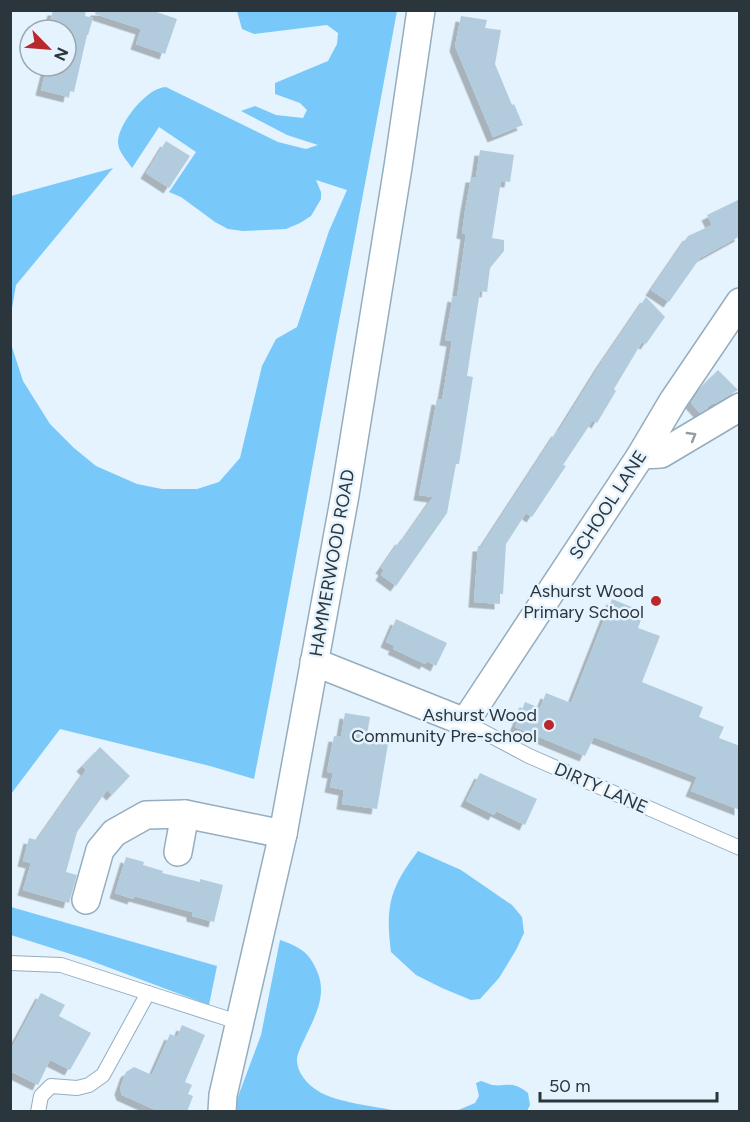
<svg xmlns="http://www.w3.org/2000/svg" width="750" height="1122" font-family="Figtree,sans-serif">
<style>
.forest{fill:#78c8fa}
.building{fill:#b3ccdd;filter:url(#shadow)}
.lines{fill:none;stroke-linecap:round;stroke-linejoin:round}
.service-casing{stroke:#95adbe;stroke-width:16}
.minor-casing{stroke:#95adbe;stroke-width:30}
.service{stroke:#fff;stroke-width:14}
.minor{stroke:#fff;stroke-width:27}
.oneway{stroke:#959a9e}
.poi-dot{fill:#b8282c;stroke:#e4f3fe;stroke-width:2}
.labels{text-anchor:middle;stroke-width:5;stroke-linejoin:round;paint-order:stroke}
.street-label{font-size:18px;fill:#2b353c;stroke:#e4f3fe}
.poi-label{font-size:18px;fill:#2b353c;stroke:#e4f3fe;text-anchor:end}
</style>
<defs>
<filter id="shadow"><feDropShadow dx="-5.5" dy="5.5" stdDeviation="0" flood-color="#0004"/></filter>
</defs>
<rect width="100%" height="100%" fill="#e4f3fe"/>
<g class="forest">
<path d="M237,11h160c-20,108 -40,217 -61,326 -27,147 -53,295 -82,442l-44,-13 -150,-37 -49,65v-450l12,37 27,43 24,24 22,18 41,18 25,5h35l22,-7 21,-24 22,-92 14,-27 21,-12 32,-96 18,-41 -31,-10 5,12v7l-10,17 -11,7 -14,6 -43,2 -15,-2 -13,-7 -34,-25 -12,-5 27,-40 -37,-25 -27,41c-5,-8 -14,-16 -14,-26 0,-18 29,-55 48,-55l112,55 28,7 12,-4 -31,-10 -46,-24 14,-5 21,9 27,3 4,-8 -7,-7 -25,-9v-11l53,-22 9,-17 1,-11 -11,-8 -73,9 -12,-5z"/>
<path d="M113,168l-97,117 -5,29v-118z"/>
<path d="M418,851l43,19 51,35 10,12 2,16 -8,17 -17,28 -19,21 -9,1 -29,-12 -26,-13 -25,-23c-6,-46 -1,-64 27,-101z"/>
<path d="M11,907l206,59 -8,39 -123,-46 -75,-24z"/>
<path d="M280,940c20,7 29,12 37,31 11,25 -3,47 -13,69 -3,6 -6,12 -7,18 -1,14 10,26 21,33 16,11 60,16 80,20l-163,1 1,-10 25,-67z"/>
<path d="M481,1081c4,1 7,3 11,4 16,2 19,-5 36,8l2,12 -3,6h-71l19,-8 4,-7 -3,-13z"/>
</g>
<g class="building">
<path d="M53,10h33l-1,6 8,2 -5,17h-1l-13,57 -4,-1 -1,6 -28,-7 6,-24h19v-36h-18z"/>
<path d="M96,10h55l26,9 -12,35 -29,-10 5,-15 -46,-15z"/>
<path d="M461,16l26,4 -2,8 16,2 -6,34 17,41 2,-1 9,21 -30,12 -38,-91z"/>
<path d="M166,141l24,15 -21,32 -23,-15z"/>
<path d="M480,150l34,5 -4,27 -9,-1 -9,57 12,2v11l-14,17 -3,24 -7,-1 -13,85 6,1 -14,87h-3l-9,49 -51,73 -15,-11 3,-5 -3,-2 20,-29 2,1 30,-43 -14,-2 18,-96 5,1 10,-59 -7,-1 8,-44 4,1 9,-63 -4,-1 3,-22 6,-34h5z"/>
<path d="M740,199v37l-40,22 -31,44 -18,-12 37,-54 24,-11 -5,-10z"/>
<path d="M646,297l19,20 -19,27 -4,-2 -28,47 2,2 -19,32 -4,-3 -30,45 3,1 -34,51 -6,-4 -20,31 -3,50h-3v10l-26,-2 4,-56h4l75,-115 1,1 43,-69z"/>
<path d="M718,370l20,20 -24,14 -1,-1 -13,10 -9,-10 11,-17z"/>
<path d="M612,599l32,13 -6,16 22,8 -18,46 61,25 -4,10 25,10 -5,11 21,8v64l-49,-19 6,-14 -103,-40 -9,19 -70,-29 10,-25 15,6 6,-15 25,10z"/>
<path d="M396,619l51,24 -11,23 -9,-5 -2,3 -23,-11 -9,-4 2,-3 -9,-4z"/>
<path d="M345,713l25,4 -4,24 22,3 -11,65 -35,-5 2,-14 -14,-3 3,-14 -6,-1 7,-36 7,1z"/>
<path d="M100,747l30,29 -18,19 -5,-5 -30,42 -11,40 11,3 -8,28 -46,-13 8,-27 -8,-2 6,-23 8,2 49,-70 -4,-4z"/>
<path d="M480,773l57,26 -12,26 -29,-14 -2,4 -28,-14z"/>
<path d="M126,857l18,5 -1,3 20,6 -1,2 38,9v-3l23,6 -9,37 -22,-6v-4l-58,-16 -1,3 -18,-6z"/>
<path d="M41,993l24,12 -6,11 32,17 -21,37 -20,-10 -12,25 -28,-14v-20z"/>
<path d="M182,1025l23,10 -20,47 7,3 -4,9 5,2 -6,16h-27l-38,-17 -2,-6 6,-17 8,-5 18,8 18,-41 7,3z"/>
</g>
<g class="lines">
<g class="service-casing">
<g id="service">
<path d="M465,722l64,34 211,92"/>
<path d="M10,963l51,2 180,58"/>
<path d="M38,1112l3,-16 10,-10 26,2 12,-3 14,-10 45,-82"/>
</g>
</g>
<g class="minor-casing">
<g id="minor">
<path d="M641,455l20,-1 79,-47"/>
<path d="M314,662l151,60 176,-267 32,-54 67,-99"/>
<path d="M178,852l7,-38"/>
<path d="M86,900l14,-50 14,-17 32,-18 39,-1 98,20"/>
<path d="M222,1112l1,-17 60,-261 62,-339 53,-328 23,-157"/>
</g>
</g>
<use href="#service" class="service"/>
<use href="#minor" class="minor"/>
</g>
<defs><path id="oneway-chevron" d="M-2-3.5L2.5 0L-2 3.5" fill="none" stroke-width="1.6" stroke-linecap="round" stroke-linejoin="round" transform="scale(1.5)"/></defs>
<use class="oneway" href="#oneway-chevron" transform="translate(692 436) rotate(-30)"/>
<g class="poi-dot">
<circle cx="656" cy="601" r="6"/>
<circle cx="549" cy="725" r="6"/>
</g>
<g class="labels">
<g class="street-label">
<text transform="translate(608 505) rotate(-57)" y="6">SCHOOL LANE</text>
<text transform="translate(332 563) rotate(-80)" y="6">HAMMERWOOD ROAD</text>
<text transform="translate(601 788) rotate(24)" y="6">DIRTY LANE</text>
</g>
<g class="poi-label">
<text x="644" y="597">Ashurst Wood<tspan x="644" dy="21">Primary School</tspan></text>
<text x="537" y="721">Ashurst Wood<tspan x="537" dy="21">Community Pre-school</tspan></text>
</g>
</g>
<rect width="750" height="1122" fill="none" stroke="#2b353c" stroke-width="24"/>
<g transform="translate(48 48) rotate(115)"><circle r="28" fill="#e4f3fe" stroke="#9aa7b0" stroke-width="1.5"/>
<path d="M0-4.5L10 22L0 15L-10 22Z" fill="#b8282c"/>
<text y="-9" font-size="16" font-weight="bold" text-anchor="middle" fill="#2b353c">N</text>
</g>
<path d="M540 1092v9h177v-9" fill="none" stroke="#2b353c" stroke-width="3"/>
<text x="549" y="1092" font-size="18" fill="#2b353c" stroke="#e4f3fe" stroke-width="4.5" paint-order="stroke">50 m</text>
</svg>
